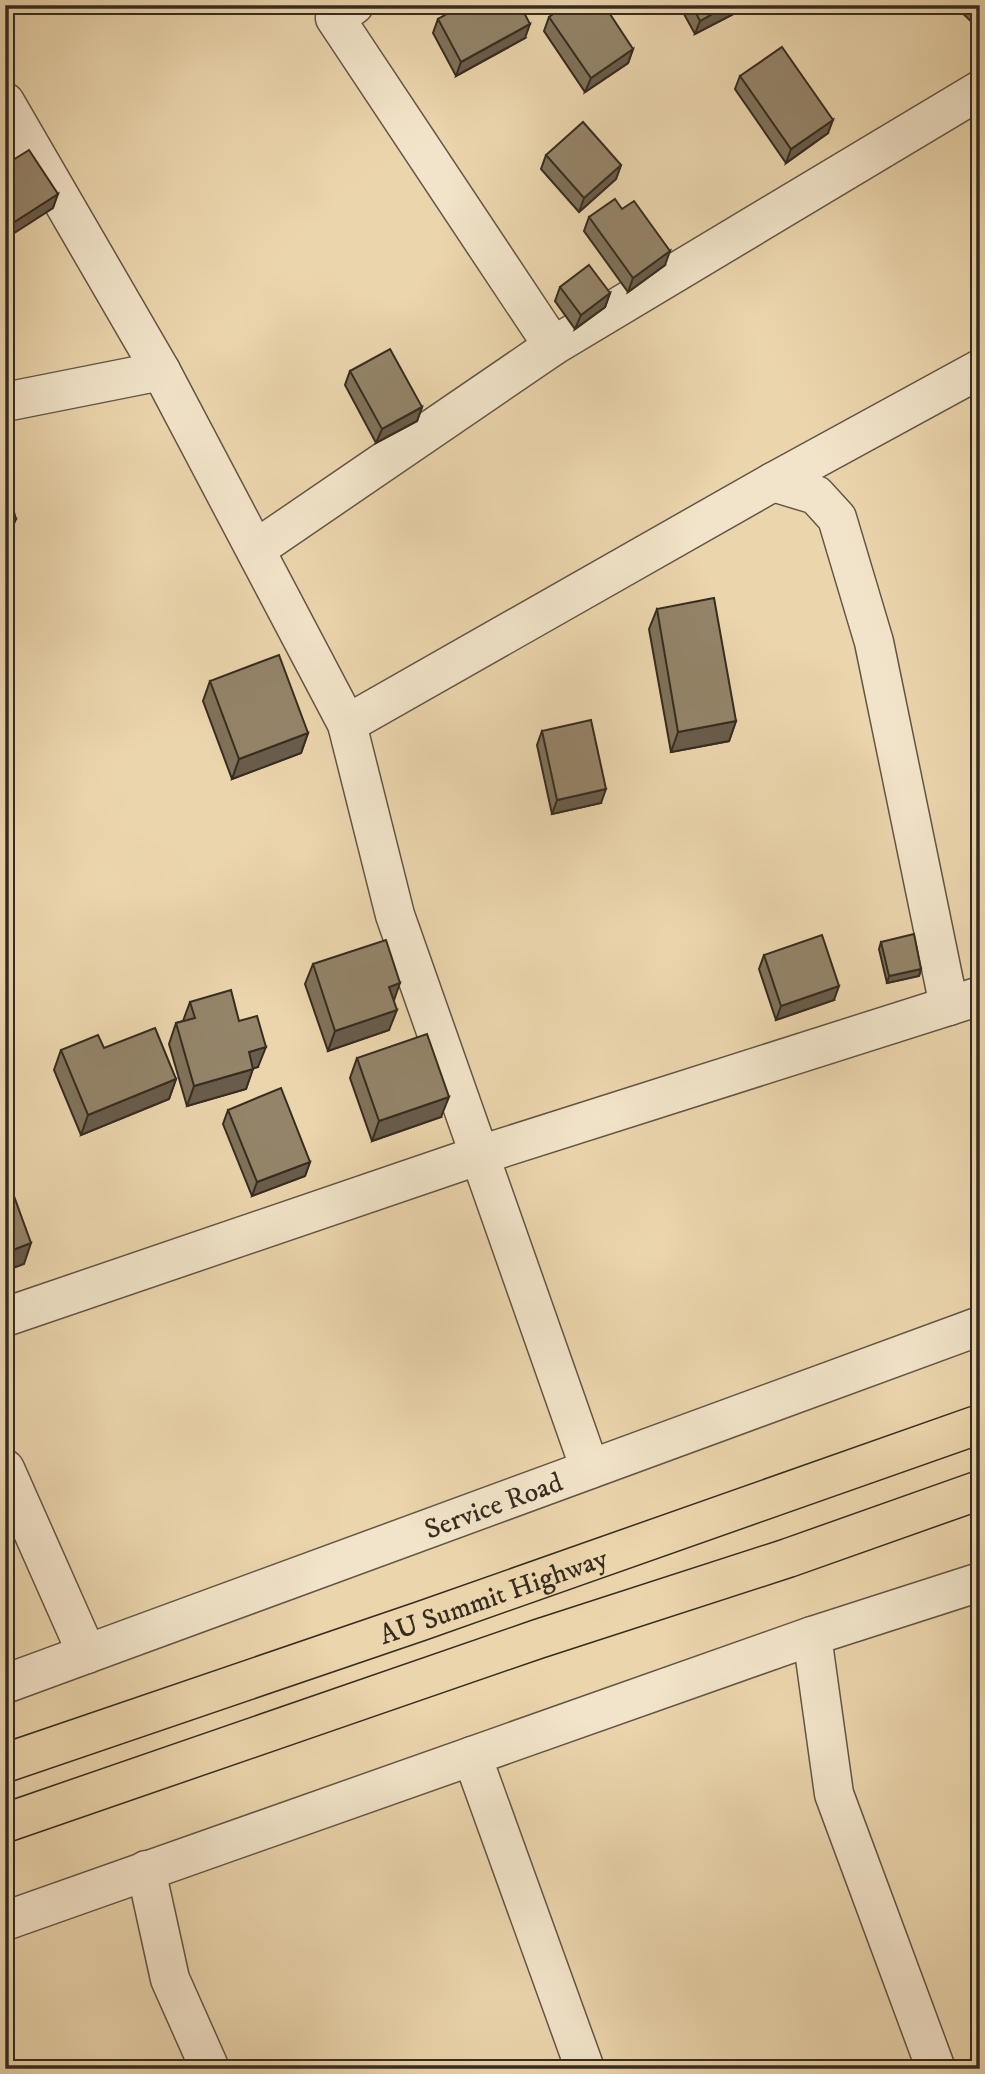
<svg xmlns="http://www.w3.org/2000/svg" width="985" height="2074" font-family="'IM FELL DW Pica',serif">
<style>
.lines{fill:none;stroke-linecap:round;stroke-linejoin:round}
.minor-casing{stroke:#635643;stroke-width:41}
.major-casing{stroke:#362c20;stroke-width:41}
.minor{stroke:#f2e4ca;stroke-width:38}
.major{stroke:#ebd5ad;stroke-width:38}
.wall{fill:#7f725a;stroke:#362c20;stroke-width:2}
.shaded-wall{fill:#685c4a;stroke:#362c20;stroke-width:2}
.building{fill:#948469;stroke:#362c20;stroke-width:2}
.labels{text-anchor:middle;stroke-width:7;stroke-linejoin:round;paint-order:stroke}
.street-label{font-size:28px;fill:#362c20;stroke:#f2e4ca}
</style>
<rect width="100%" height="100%" fill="#ebd5ad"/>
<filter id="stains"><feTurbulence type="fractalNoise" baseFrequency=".00286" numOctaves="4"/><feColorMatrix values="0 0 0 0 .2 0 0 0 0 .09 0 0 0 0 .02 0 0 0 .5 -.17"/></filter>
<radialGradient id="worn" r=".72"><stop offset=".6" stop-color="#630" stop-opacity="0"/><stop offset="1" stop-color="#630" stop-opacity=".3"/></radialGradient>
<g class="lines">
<g class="minor-casing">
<g id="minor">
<path d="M5,102l156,269 186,353 48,191 195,554"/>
<path d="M553,346l427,-256"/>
<path d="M5,402l156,-31"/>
<path d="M773,482l43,13 21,23 37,124 75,364"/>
<path d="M256,549l297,-203 -218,-328 19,-13"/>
<path d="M347,724l426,-242 207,-113"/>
<path d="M5,1317l475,-162 500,-159"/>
<path d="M5,1469l82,185"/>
<path d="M812,1636l22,158 102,275"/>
<path id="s1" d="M5,1684l975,-358"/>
<path d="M472,1756l113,313"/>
<path d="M146,1870l24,109 40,90"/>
<path d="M5,1921l807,-285 168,-54"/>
</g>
</g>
<g class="major-casing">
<g id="major">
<path id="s2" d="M5,1763l416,-142 559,-197"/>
<path d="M5,1823l533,-184 250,-81 192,-68"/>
</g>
</g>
<use href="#minor" class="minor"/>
<use href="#major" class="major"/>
</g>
<g class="wall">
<path d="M679,5h65l-1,4 -48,25z"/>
<path d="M958,5h22v25l-23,-22z"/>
<path d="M549,17l84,32 -5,14 -43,29 -41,-61z"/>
<path d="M438,19l87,19 -69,38 -23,-43z"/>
<path d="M740,76l88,57 -42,30 -51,-74z"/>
<path d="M546,155l75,10 -5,14 -37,33 -38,-43z"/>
<path d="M589,217l76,48 -37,27 -44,-61z"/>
<path d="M560,287l50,6 -5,14 -30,22 -20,-28z"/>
<path d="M350,371l72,36 -5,14 -41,22 -31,-58z"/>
<path d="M657,609l79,112 -7,20 -58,11 -22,-123z"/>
<path d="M210,681l98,52 -7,20 -69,26 -29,-78z"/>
<path d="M542,731l59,72 -49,11 -15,-69z"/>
<path d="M881,942l40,27 -2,7 -32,7 -8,-34z"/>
<path d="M764,955l70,45 -58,20 -17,-51z"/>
<path d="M313,964l81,37 -5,29 -61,21 -23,-67z"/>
<path d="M190,1002l49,19 19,46 -5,1 -7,21 -59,17 -18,-62 7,-21 7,-2z"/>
<path d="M104,1048l72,31 -7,20 -88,36 -27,-65 7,-20z"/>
<path d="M357,1058l84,59 -69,24 -22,-63z"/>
<path d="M228,1110l82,52 -5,14 -53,20 -29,-72z"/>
</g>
<g class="shaded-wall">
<path d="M728,5h16l-1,4 -48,25 5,-13z"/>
<path d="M530,24l-5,14 -69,38 5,-14z"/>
<path d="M633,49l-5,14 -43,29 6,-14z"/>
<path d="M833,120l-5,13 -42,30 5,-14z"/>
<path d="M621,165l-5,14 -37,33 5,-14z"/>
<path d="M58,194l-5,14 -48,31v-11z"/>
<path d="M670,251l-5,14 -37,27 5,-14z"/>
<path d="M610,293l-5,14 -30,22 6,-14z"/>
<path d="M422,407l-5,14 -41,22 6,-14z"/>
<path d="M16,519l-8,20 -3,1v-18z"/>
<path d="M736,721l-7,20 -58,11 7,-20z"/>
<path d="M308,733l-7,20 -69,26 7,-20z"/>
<path d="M606,789l-5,14 -49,11 5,-14z"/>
<path d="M921,969l-2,7 -32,7 2,-7z"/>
<path d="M400,983l-7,20 -4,-16z"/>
<path d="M839,986l-5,14 -58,20 5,-14z"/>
<path d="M397,1010l-8,20 -61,21 7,-20z"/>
<path d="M266,1047l-8,20 -17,5 8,-20z"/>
<path d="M253,1069l-7,20 -59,17 7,-20z"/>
<path d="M176,1079l-7,20 -88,36 7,-20z"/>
<path d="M449,1097l-8,20 -69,24 7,-20z"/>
<path d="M310,1162l-5,14 -53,20 5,-14z"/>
<path d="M31,1243l-7,21 -19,7v-18z"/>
</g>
<g class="building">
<path d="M463,5h57l10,19 -69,38 -23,-43z"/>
<path d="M566,5h38l29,44 -42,29 -42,-61z"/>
<path d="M692,5h36l-28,16z"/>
<path d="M782,47l51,73 -42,29 -51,-73z"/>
<path d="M583,122l38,43 -37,33 -38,-43z"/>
<path d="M29,150l29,44 -53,34v-63z"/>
<path d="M615,199l7,10 12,-8 36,50 -37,27 -44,-61z"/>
<path d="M589,265l21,28 -29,22 -21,-28z"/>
<path d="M390,349l32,58 -40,22 -32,-58z"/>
<path d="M5,480l11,39 -11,3z"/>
<path d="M714,598l22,123 -58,11 -21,-123z"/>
<path d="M279,655l29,78 -69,26 -29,-78z"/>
<path d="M591,720l15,69 -49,11 -15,-69z"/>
<path d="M914,934l7,35 -32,7 -8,-34z"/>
<path d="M822,935l17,51 -58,20 -17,-51z"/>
<path d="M386,940l14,43 -11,4 8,23 -62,21 -22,-67z"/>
<path d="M231,990l8,31 18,-5 9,31 -17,5 4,17 -59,17 -18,-63 19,-5 -5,-16z"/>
<path d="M155,1028l21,51 -88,36 -27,-65 37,-15 6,13z"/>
<path d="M427,1034l22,63 -70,24 -22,-63z"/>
<path d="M281,1088l29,74 -53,20 -29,-72z"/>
<path d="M7,1177l24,66 -26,10v-75z"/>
</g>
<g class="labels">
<g class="street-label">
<text dy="10" stroke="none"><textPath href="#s1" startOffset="520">Service Road</textPath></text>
<text dy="10" stroke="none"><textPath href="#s2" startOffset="516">AU Summit Highway</textPath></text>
</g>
</g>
<rect width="985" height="2074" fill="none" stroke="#ebd5ad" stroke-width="28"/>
<rect x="7" y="7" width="971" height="2060" fill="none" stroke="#362c20" stroke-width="3.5"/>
<rect x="14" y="14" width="957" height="2046" fill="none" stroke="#362c20" stroke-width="2"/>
<rect width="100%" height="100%" filter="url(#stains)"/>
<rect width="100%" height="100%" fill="url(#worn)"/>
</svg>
